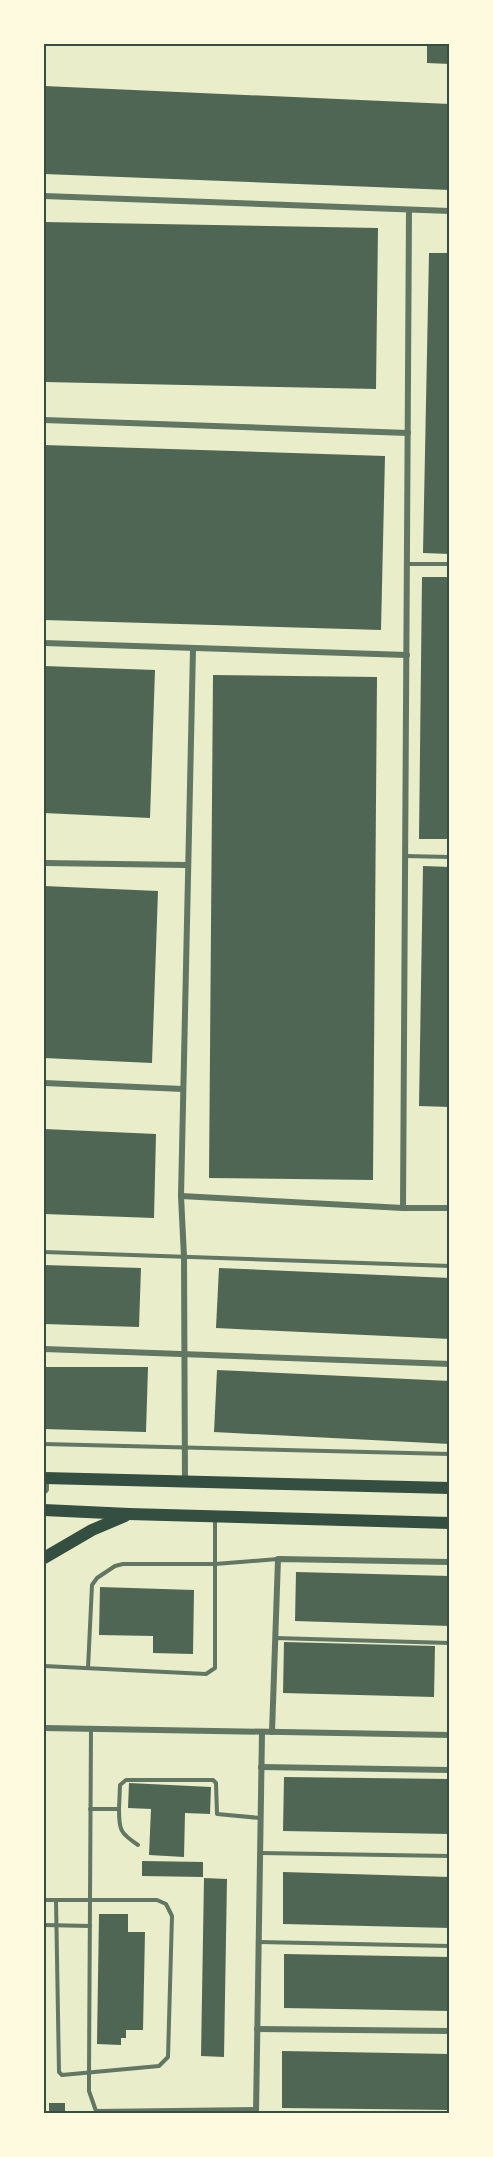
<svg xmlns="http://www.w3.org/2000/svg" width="493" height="2157" font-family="Literata,serif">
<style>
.building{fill:#4f6655}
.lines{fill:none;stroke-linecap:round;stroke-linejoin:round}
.service{stroke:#617663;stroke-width:4}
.minor{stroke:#617663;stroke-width:6}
.tertiary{stroke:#617663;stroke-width:10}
.secondary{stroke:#344e41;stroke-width:12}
.neatline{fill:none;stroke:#344e41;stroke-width:2}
</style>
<rect width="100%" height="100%" fill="#e9edc9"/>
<g class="building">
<path d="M427,44h23v20l-23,-1z"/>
<path d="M44,86l406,18v86l-406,-16z"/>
<path d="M44,222l334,6 -2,161 -332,-7z"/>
<path d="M429,253h21v301l-27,-1z"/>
<path d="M44,445l341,11 -4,174 -337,-10z"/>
<path d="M422,577h28v262h-31z"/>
<path d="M44,666l111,4 -5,148 -106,-5z"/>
<path d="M213,675l164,2 -4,503 -164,-2z"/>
<path d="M423,866l27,1v240l-31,-1z"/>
<path d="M44,886l114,5 -6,172 -108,-5z"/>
<path d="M44,1129l112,5 -2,84 -110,-4z"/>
<path d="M44,1265l97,3 -2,59 -95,-3z"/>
<path d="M219,1268l231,10v61l-234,-11z"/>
<path d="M44,1367h104l-2,65 -102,-3z"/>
<path d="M217,1370l233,11v63l-236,-12z"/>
<path d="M296,1572l154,4v50l-155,-5z"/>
<path d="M100,1587l94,3 -1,64 -40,-1v-17l-54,-1z"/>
<path d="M284,1642l151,4 -1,51 -151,-4z"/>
<path d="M284,1777l166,2v55l-167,-3z"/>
<path d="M129,1783l82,4 -1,27 -25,-1 -1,44 -35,-2 2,-46 -23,-1z"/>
<path d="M142,1861l61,1v15l-61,-1z"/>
<path d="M283,1872l167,5v51l-167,-4z"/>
<path d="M204,1878l23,1 -3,178 -23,-1z"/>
<path d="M99,1914h29v18h17l-2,98h-17v8h-5v7l-24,-1z"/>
<path d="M284,1954l166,3v54l-166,-3z"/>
<path d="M282,2051l168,3v56l-168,-2z"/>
<rect x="49" y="2103" width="16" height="11"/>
</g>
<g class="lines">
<g class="service">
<path d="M407,564h43"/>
<path d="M405,856l45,1"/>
<path d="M44,1252l406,14"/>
<path d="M44,1444l406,10"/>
<path d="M275,1638l175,5"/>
<path d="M44,1666l162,8 9,-6v-151"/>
<path d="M88,1668l4,-83 5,-7 18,-12 8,-2h92l63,-5"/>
<path d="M91,1729l-2,343v19l7,20"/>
<path d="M90,1809h29l1,-24 6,-5h87l3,3 1,31 43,4"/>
<path d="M119,1809c0,21 1,24 19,36"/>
<path d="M260,1853l190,3"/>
<path d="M44,1900h113l9,4 6,12 -4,141 -9,9 -97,9 -3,-3 -3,-172"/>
<path d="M44,1925l46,1"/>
<path d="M259,1942l191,4"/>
<path d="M96,2114v-3l160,-2"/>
</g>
<g class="minor">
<path d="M44,196l406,15"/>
<path d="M44,420l364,13"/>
<path d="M44,643l363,12"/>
<path d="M44,863l143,2"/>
<path d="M44,1083l139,6"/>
<path d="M181,1196l222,12h47"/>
<path d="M403,1208l6,-998"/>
<path d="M44,1349l406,15"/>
<path d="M185,1482l-1,-225 -3,-61 12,-547"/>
<path d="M44,1728l406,7"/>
<path d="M272,1732l6,-173 172,3"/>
<path d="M261,1767l189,3"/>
<path d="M257,2029l193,2"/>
<path d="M256,2114l6,-382"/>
</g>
<path class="tertiary" d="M44,1489v-11"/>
<g class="secondary">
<path d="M44,1478l406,10"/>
<path d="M44,1510l85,4 321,9"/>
<path d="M44,1558l48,-28 33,-14"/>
</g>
</g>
<rect width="493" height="2157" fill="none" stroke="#fefae0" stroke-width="90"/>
<rect x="45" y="45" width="403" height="2067" class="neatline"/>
</svg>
